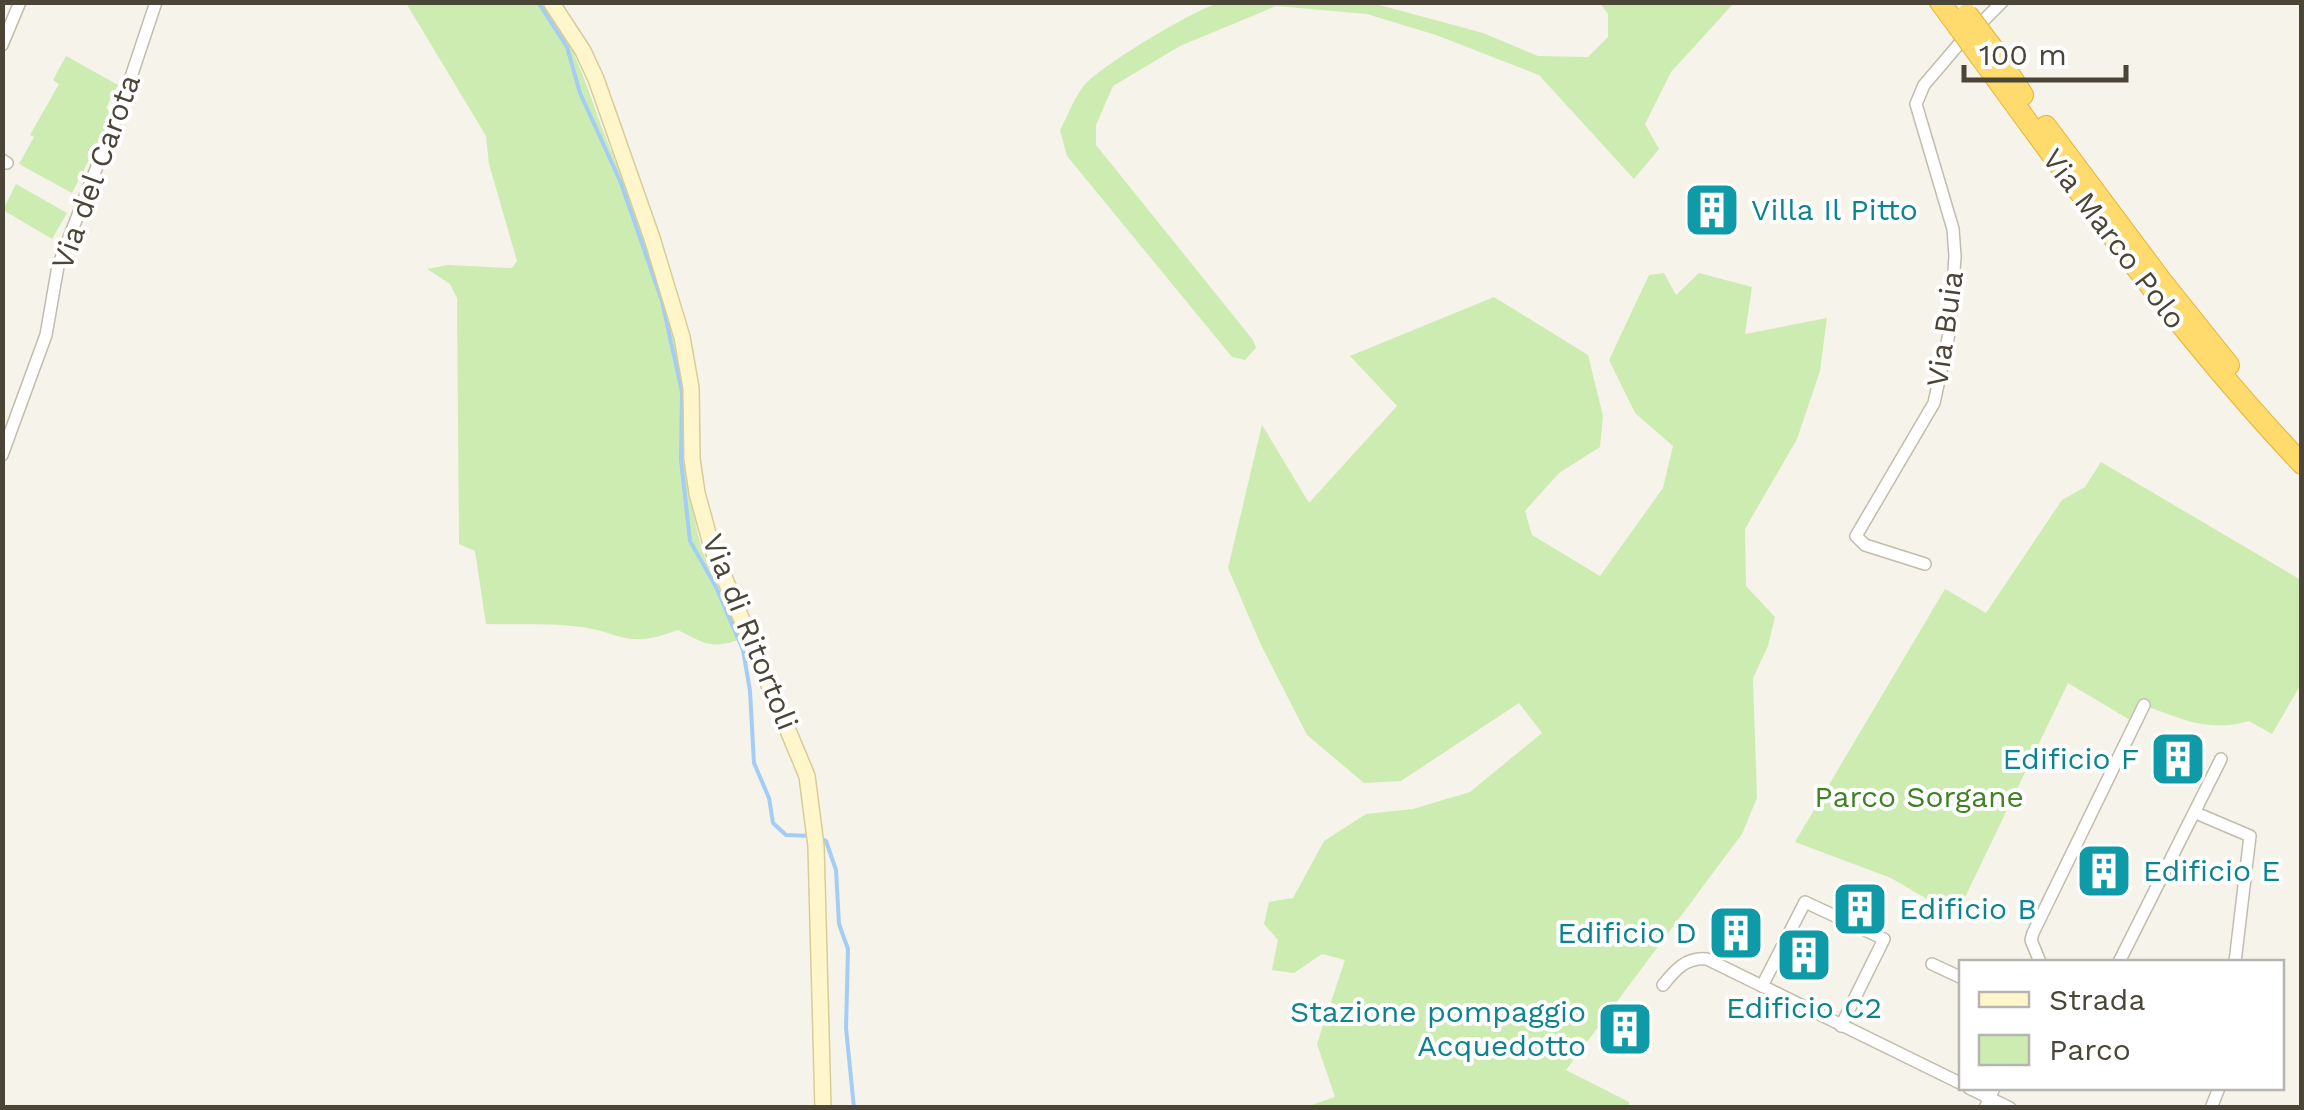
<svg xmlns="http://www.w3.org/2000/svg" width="2304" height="1110" font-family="'Work Sans',sans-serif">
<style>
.green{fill:#cdecb1}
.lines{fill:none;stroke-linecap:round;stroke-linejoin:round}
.stream{stroke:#a4cdf5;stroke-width:4}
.street-casing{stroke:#c2bcac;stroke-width:14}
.secondary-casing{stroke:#d8cc98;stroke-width:18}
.highway-casing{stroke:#e7b433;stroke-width:22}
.street{stroke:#fff;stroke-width:11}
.secondary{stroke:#fff7cb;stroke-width:15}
.highway{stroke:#ffda6c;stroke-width:20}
.highway-bridge-casing{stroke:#e7b433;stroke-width:22;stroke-linecap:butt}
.highway-bridge{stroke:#ffda6c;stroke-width:20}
.labels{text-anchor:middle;stroke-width:8;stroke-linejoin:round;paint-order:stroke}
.street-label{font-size:30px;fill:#4b4537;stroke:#fff}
.culture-label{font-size:30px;fill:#0d838f;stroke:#fff;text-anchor:start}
.park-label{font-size:30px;fill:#418126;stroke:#fff}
</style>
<rect width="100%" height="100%" fill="#f6f3ea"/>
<g class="green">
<path d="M496,2l5,3 42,-2c32,39 43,83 61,130 26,66 57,133 71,202 13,63 9,128 21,191 8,39 30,76 47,112 -30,12 -38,6 -65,-8 -56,21 -56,0 -106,-4 -28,-3 -57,-1 -86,-2l-11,-73 -16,-7 -2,-246 -7,-14 -23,-15 21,-4 64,3 5,-7 -28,-97 -3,-28 -80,-133z"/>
<path d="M1221,2l151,1 111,30 55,23 50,1 20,-20v-23l-8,-11h134l-63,69 -26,52 14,25 -25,30 -95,-104 -103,-40 -69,-21 -91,-8 -96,40 -67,40 -17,39v20l157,195 3,8 -11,12 -13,-3 -165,-201 -7,-26c7,-13 13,-29 22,-42 14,-20 113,-79 139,-86z"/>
<path d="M66,56l52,29 -12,23 7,5 -41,80 -53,-29 15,-27 -4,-2 29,-51 -6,-4z"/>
<path d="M16,184l51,29 -15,26 -49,-29z"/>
<path d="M1664,273l12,22 23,-22 53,14 -7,47 82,-16 -7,53 -23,68 -52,90 1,57 29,31 -7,29 -15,32 4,120 -15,36 -176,236 63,32v5h-323l29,-10 -18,-53 28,-84 -23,-6 -28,19 -22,-3 6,-30 -14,-16 5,-22 24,-4 31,-57 42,-27 47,-5 57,-17 72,-59 -23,-30 -118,78 -37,2 -57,-48 -46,-90 -33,-77 34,-143 47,78 88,-97 -47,-50 144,-59 94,58 15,61 -3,31 -41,26 -34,38 7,24 68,41 63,-88 10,-42 -38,-33 -26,-53 40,-85z"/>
<path d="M2101,462l200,118v104l-29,50 -23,-13c-41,12 -66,-2 -104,-15l-10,17 -67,-40 -112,233 -65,-38 -96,-36 150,-253 41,24 76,-113 23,-13z"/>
</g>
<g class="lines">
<g class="stream">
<path d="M538,2l29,45 13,46 41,90 41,118 20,91 -1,68 9,81 26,46 27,63 7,41 4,72 15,35 4,25 13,12 25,1"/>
<path d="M820,838l6,3 10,29 3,54 9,25 -2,79 8,80"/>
</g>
<g class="street-casing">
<g id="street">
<path d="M1984,20l18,-18"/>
<path d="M2,45l18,-43"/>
<path d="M2,160l5,3"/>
<path d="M2,455l44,-120 12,-69 67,-171 31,-93"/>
<path d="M1925,564l-60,-19 -9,-9 78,-133 16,-74 5,-73 -2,-27 -37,-125 8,-19 35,-41"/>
<path d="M2196,813l54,23 -15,126"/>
<path d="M2040,962l-9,-22 2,-7 111,-228"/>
<path d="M2119,962l102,-203"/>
<path d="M1932,964l30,14"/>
<path d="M1663,985c12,-15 23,-28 44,-26l255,125"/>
<path d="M1762,986l43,-84 79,37 -43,87"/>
<path d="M1969,1088l41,20"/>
<path d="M1985,1108l9,-20"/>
<path d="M2211,1108l8,-20"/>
</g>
</g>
<g class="secondary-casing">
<path id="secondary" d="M551,2l32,49 13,28 56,159 30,99 9,51 1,71 5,34 15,55 95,228 9,70 7,262"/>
</g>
<g class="highway-casing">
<g id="highway">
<path d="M1940,2l17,23"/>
<path d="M1992,47l31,48"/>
<path d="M1981,58c104,142 199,277 321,406"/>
<path d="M2046,126l115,154 68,85"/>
</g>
</g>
<use href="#street" class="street"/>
<use href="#secondary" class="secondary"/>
<use href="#highway" class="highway"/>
<g class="highway-bridge-casing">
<g id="highway-bridge">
<path d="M1967,14l25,33"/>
<path d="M1957,25l24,33"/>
</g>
</g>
<use href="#highway-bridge" class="highway-bridge"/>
</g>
<defs>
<g id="building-square" transform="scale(2.875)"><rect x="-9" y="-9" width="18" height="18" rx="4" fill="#0f9aa8" stroke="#fff"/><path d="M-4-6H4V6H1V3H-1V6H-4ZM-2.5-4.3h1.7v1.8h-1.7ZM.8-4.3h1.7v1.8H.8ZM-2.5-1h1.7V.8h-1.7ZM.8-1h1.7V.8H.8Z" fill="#fff"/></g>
</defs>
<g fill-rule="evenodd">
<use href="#building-square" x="1712" y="210"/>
<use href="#building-square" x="2178" y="759"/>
<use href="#building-square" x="2104" y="871"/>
<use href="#building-square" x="1860" y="909"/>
<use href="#building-square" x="1736" y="933"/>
<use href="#building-square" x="1804" y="955"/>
<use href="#building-square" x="1625" y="1029"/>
</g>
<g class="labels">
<g class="street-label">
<text transform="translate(96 172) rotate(-70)" y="10">Via del Carota</text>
<text transform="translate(2114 239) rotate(53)" y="10">Via Marco Polo</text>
<text transform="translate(1945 329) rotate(-82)" y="10">Via Buia</text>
<text transform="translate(750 632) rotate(68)" y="10">Via di Ritortoli</text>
</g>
<g class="culture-label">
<text x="1751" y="220">Villa Il Pitto</text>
<text x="2139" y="769" text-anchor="end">Edificio F</text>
<text x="2143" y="881">Edificio E</text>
<text x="1899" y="919">Edificio B</text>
<text x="1697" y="943" text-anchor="end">Edificio D</text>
<text x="1804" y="1018" text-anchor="middle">Edificio C2</text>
<text x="1586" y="1022" text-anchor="end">Stazione pompaggio<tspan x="1586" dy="34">Acquedotto</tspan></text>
</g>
<g class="park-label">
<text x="1919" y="807">Parco Sorgane</text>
</g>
</g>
<rect width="2304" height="1110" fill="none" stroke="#4b4537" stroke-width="10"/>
<rect x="1959" y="960" width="325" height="130" fill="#ffffff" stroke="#b7b5af" stroke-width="2.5"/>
<rect x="1979" y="992" width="50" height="15" fill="#fff7cb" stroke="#b7b5af" stroke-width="2.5"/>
<text x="2049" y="1010" font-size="30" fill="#4b4537">Strada</text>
<rect x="1979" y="1035" width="50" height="30" fill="#cdecb1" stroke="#b7b5af" stroke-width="2.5"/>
<text x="2049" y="1060" font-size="30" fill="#4b4537">Parco</text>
<path d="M1964 65v15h162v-15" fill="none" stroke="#4b4537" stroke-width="5"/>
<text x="1979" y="65" font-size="30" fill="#4b4537" stroke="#ffffff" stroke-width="8" paint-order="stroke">100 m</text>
</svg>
